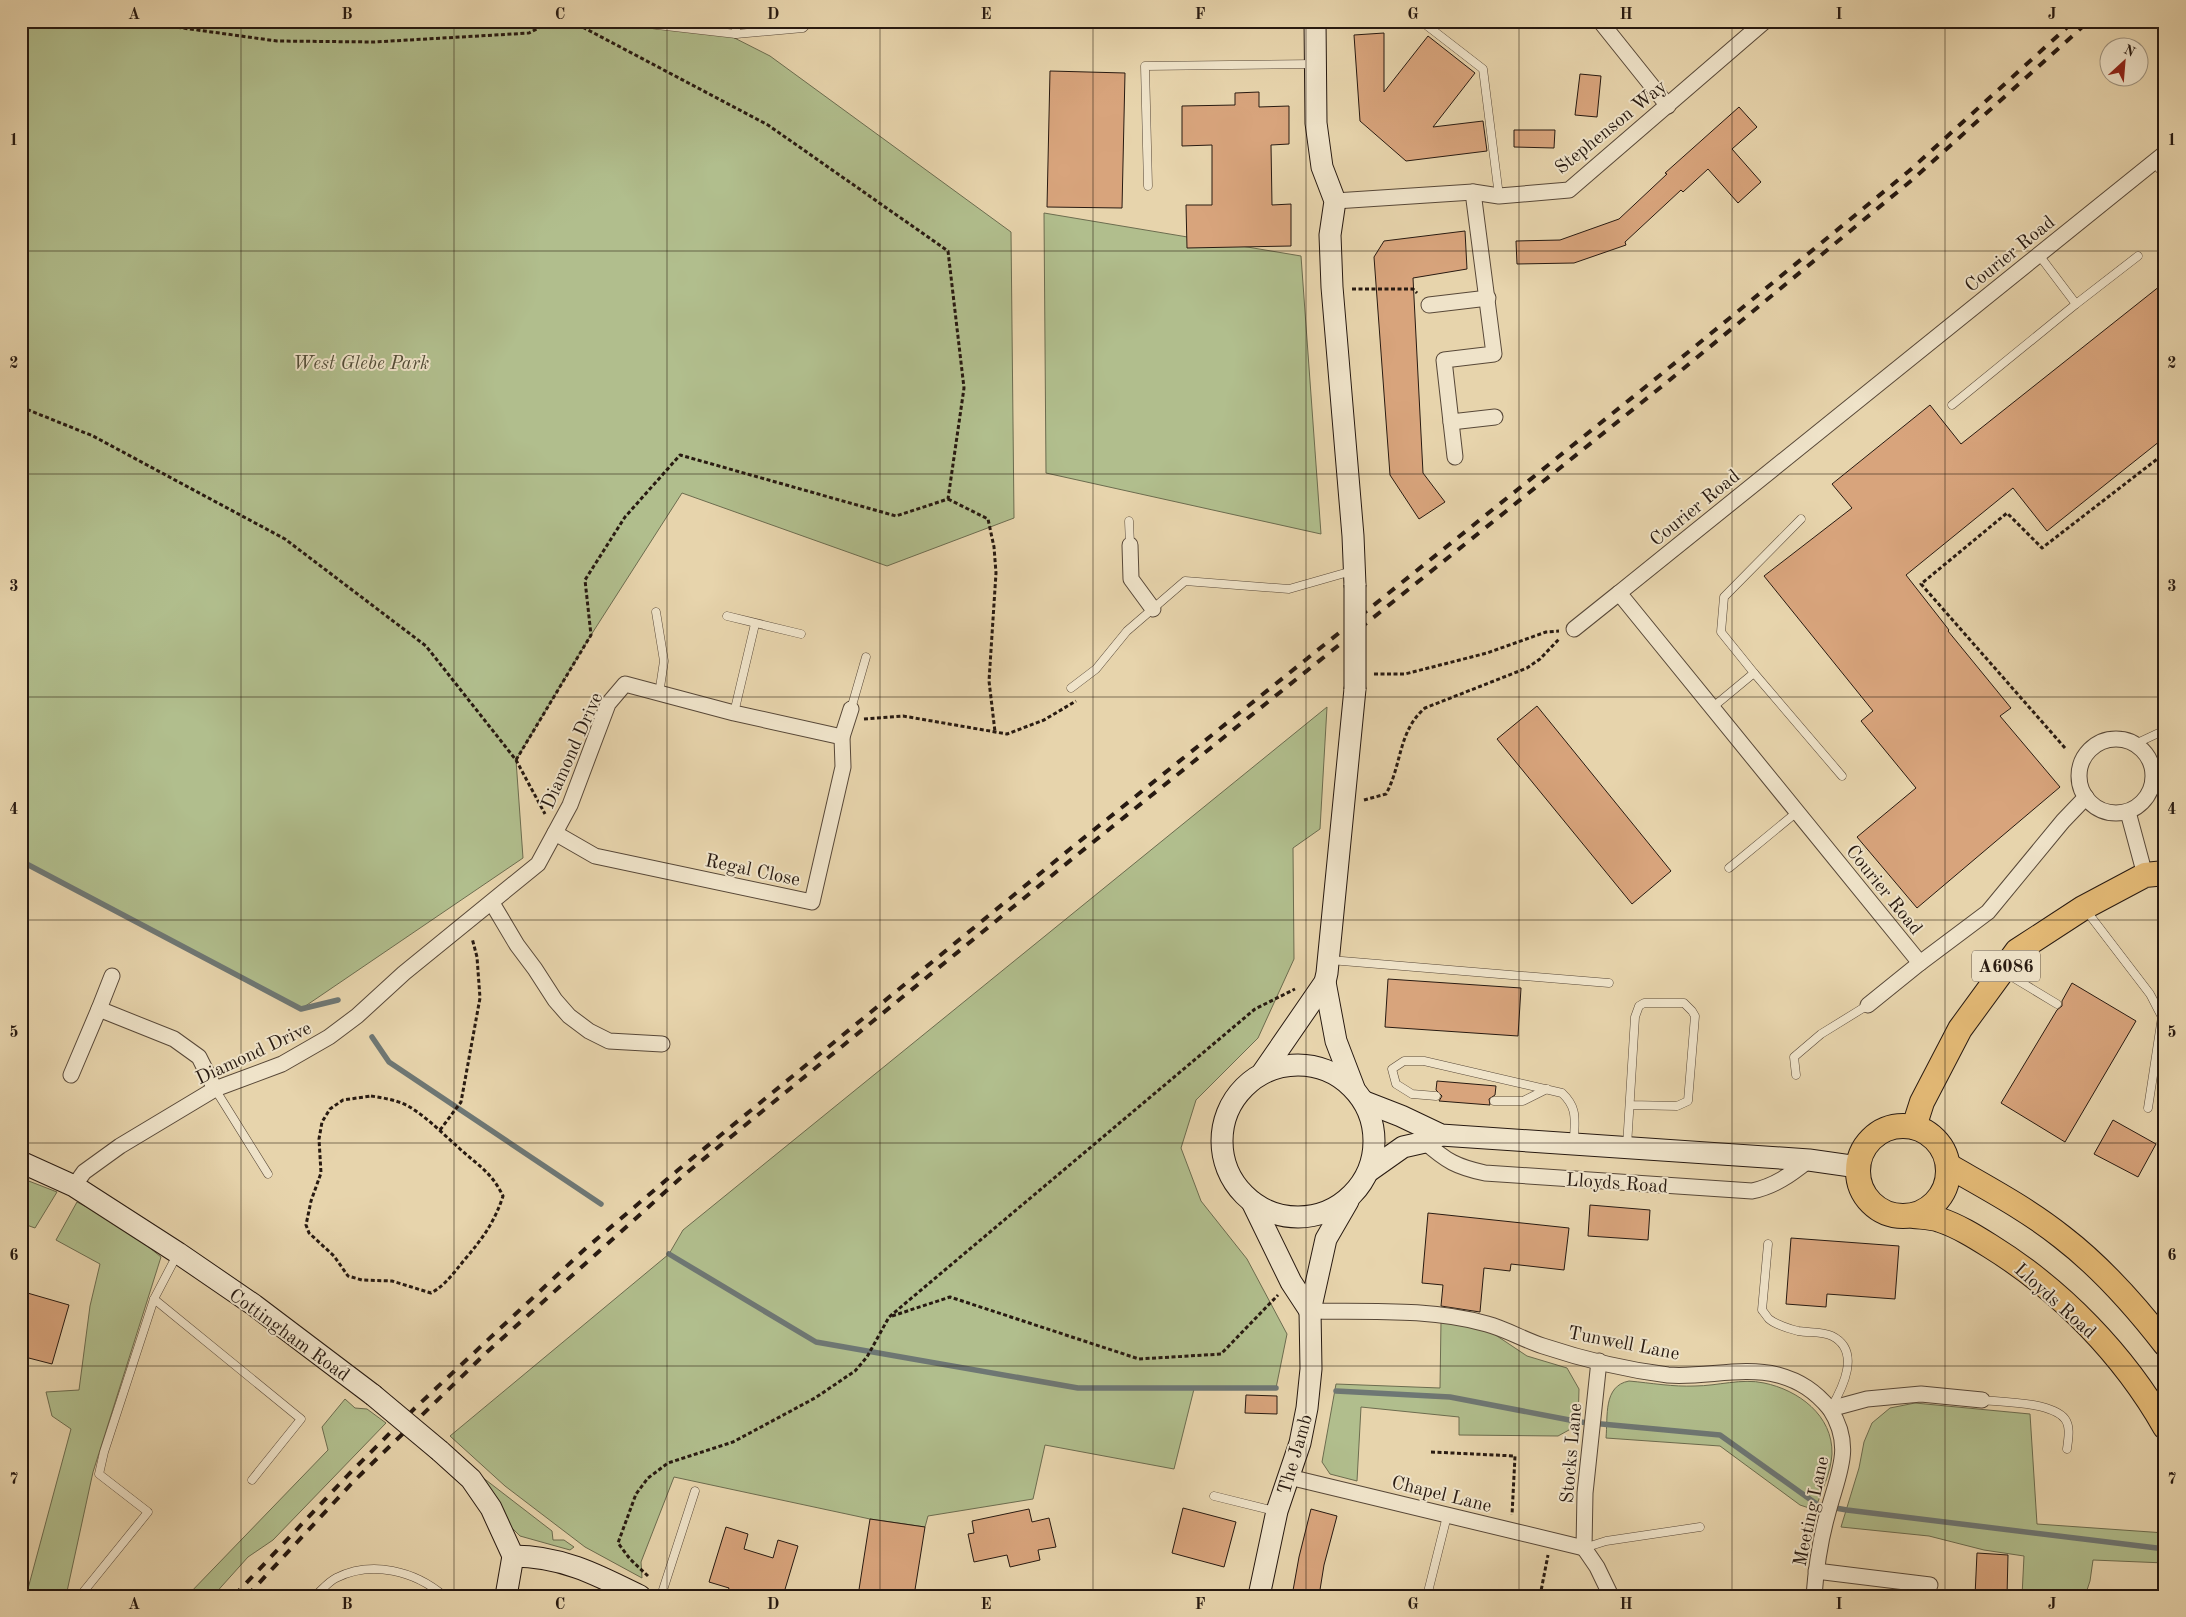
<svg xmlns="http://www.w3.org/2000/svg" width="2186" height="1617" font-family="'Old Standard TT',serif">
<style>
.green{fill:#b1be8d;stroke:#6c6c4f}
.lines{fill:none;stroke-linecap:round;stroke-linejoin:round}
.stream{stroke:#6e7774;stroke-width:5.5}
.building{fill:#d8a47c;stroke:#281a11}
.lane-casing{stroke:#584838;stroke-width:9}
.street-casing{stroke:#584838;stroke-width:17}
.secondary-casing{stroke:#281a11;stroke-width:23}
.primary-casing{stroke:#281a11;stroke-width:26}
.path{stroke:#281a11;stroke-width:3;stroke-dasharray:4 2.5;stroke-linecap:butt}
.lane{stroke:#efe3c9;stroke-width:8}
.street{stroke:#efe3c9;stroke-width:15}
.secondary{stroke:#efe3c9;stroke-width:21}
.primary{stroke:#e4ba76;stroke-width:24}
.rail{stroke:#281a11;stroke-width:4;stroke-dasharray:9 9;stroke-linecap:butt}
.secondary-bridge-casing{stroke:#281a11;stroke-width:23;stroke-linecap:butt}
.secondary-bridge{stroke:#efe3c9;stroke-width:21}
.grid{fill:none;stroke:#281a11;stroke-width:1;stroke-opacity:0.55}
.labels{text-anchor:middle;stroke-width:4;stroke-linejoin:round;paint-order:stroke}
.shield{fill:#efe3c9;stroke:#645648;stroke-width:1}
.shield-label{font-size:18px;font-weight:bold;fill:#281a11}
.street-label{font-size:19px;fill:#281a11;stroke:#efe3c9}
.park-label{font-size:19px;font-style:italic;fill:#514b36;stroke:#efe3c9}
.neatline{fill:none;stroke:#281a11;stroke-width:2}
.grid-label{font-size:16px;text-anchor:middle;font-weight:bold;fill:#281a11}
</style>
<rect width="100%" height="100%" fill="#e7d4ac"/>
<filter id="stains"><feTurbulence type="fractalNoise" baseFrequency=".004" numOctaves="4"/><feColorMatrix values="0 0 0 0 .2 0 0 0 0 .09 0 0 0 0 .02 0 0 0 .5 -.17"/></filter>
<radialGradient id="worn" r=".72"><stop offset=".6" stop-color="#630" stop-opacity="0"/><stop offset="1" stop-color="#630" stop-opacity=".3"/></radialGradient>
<g class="green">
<path d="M21,21h680l69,35 241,176 3,286 -127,48 -205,-73 -91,142 -75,125 7,98 -222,151 -280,-148z"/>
<path d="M1044,213l257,43 20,278 -275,-61z"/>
<path d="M1327,707l-7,122 -27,19 1,111 -36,79 -62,62 -15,48 20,53 46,58 40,75 -11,54 -82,1 -20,80 -129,-24 -12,54 -105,17 -3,11 -55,-8 -196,-42 -33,85 1,16 -57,-31 -80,-61 -55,-50 219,-182 14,-24z"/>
<path d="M21,1178l36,14 -22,36 -14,-5z"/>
<path d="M77,1202l46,24 38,31 -68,215 -27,124h-40l45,-167 -19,-13 -6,-24 33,-2 11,-84 10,-42 -44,-24z"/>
<path d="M1441,1321l44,7 42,28 40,12 12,21 -1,36 -20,11 -99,-1v-18l-98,-10 -4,74 -27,-7 -8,-12 14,-78 104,4z"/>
<path d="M1629,1381c22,2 44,6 66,5 22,0 47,-8 69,-3 34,7 69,32 68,71 -1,19 -11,38 -17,56l-15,-5 -80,-59 -114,-8c2,-22 -3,-52 23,-57z"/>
<path d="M345,1399l10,9 12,1 19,14 -113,117 -25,17 -35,39h-26l141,-146 -6,-23z"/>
<path d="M1915,1403l115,11 7,110 128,9v30l-72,-3 -3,21 -5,15h-63l2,-40 -40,-6 -55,-14 -88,-9 18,-59 5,-26 8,-19 18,-15z"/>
<path d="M482,1477l70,54 1,9h11l10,7 -4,3 -50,-14 -9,-9z"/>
</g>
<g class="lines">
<g class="stream">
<path d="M21,861l280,148 37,-9"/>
<path d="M372,1037l17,25 212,142"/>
<path d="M669,1254l147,88 262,46h198"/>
<path d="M1336,1391l114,6 130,25 140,13 98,70 29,5 318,39"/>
</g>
</g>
<g class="building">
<path d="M1384,33v59l44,-56 47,37 -42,54 50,-6 4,30 -81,10 -46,-40 -6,-86z"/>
<path d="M1050,71l75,2 -3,135 -75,-1z"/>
<path d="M1580,74l21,2 -4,41 -22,-2z"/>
<path d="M1259,92v15l30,-1v38l-18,1 1,60 19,-1v42l-104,2 -1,-43h26v-60l-30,1v-40l53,-1v-12z"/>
<path d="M1739,107l18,20 -25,22 29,33 -23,21 -30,-34 -25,23 -2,-2 -56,52 1,3 -52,18 -57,1 -1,-23 44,-1 59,-21 48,-45 -2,-1z"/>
<path d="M1514,130h41l-1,18 -40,-1z"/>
<path d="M1465,231l2,38 -54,9 10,195 22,29 -26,17 -29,-44 -16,-218 10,-16z"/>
<path d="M2165,282v155l-118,94 -34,-43 -107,87 43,55 -1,1 63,77 -11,8 60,71 -143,121 -60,-71 59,-49 -55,-67 12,-10 -109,-135 88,-68 -20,-24 98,-79 31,39z"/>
<path d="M1537,706l134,165 -39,33 -135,-165z"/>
<path d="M1388,979l133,9 -3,48 -133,-9z"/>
<path d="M2072,983l64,38 -71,121 -64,-39 56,-93 5,-4v-5z"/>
<path d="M1437,1081l59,5 -1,9 -6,4 1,6 -51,-4 3,-5 -6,-6z"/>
<path d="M2113,1120l43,24 -18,33 -44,-23z"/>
<path d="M1590,1205l60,5 -2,30 -60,-4z"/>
<path d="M1428,1213l141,15 -5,42 -53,-6 -1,7 -26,-3 -4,44 -39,-6 2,-21 -21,-2z"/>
<path d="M1791,1238l108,8 -4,53 -68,-5 -1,13 -40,-3z"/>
<path d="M24,1292l45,13 -17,59 -31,-8v-55z"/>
<path d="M1246,1395l31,1v18l-32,-1z"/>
<path d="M1183,1508l53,14 -12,45 -52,-14z"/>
<path d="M1029,1509l3,13 17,-4 7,29 -18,3 2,10 -30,7 -3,-12 -33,7 -6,-28 6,-1 -2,-12z"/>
<path d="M1311,1509l26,7 -13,49 -5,31h-27l7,-39z"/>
<path d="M870,1519l55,8 -11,69h-56z"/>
<path d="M726,1527l22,7 -4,15 29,9 5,-18 20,6 -15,50h-57l3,-8 -20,-6z"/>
<path d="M1977,1553l31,2 -1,41h-32z"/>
</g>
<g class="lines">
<g class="lane-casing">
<g id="lane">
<path d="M622,21l114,13 67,-6 7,-7"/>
<path d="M1421,21l62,48 16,127"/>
<path d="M736,34v-13"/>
<path d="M2154,162l11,14"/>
<path d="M1148,186l-3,-120 170,-2"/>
<path d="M2039,255l37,49"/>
<path d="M1952,405l124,-101 62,-48"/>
<path d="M1129,521l1,24"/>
<path d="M656,612l8,49 -5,33"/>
<path d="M727,616l74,18"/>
<path d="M1754,673l-33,-41 3,-35 77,-78"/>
<path d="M1071,688l25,-19 31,-38 58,-50 104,8 63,-18"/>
<path d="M1713,707l41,-34 88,103"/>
<path d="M851,709l15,-52"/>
<path d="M734,713l21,-89"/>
<path d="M2135,744l30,-14"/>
<path d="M2151,783l14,4"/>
<path d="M1729,868l68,-56"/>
<path d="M2085,909l65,85 12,23 -14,91"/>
<path d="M1330,960l279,23"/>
<path d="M2004,972l53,32"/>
<path d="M1796,1075l-2,-18 27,-23 47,-29"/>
<path d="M215,1089l53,85"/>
<path d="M1436,1096l-24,-2 -16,-10 -4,-15 12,-8h20l138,32c17,16 12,28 12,50"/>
<path d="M1494,1101h29l24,-12"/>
<path d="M1627,1146l8,-129 4,-11 5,-3h40l8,8 3,5 -7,85 -11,5 -47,-1"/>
<path d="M2162,1215h3"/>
<path d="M1768,1244l-6,66c2,2 5,7 7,9 6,5 21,10 29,12 11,2 24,0 34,5 30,15 10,53 -1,72"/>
<path d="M154,1299l147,120 -49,61"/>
<path d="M1982,1400c20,2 70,2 83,19 6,8 3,21 2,30"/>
<path d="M1214,1496l61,15"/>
<path d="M1584,1548l22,-7 94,-14"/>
<path d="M80,1596l68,-84 -49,-38 5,-22 50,-153 23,-44"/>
<path d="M315,1596c7,-6 13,-14 21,-18 36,-18 79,-7 108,18"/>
<path d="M661,1596l34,-105"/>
<path d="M1427,1596l20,-80"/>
</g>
</g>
<g class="street-casing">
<g id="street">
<path d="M1600,21l68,85"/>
<path d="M1473,192l21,162 -50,6 7,62 44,-5"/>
<path d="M1335,201l138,-9 26,4 70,-6 196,-169"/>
<path d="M1429,305l59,-7"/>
<path d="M1451,422l4,35"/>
<path d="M1130,545l1,34 22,30"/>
<path d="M1574,629l45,-36"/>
<circle cx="2116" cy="776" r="37"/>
<path d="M2086,797l-23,24 -75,91 -68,51 -301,-370 546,-440"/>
<path d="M2128,812l17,63"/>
<path d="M555,833l40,23 217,46 31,-135 -1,-30 9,-28"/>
<path d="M492,903l25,42 18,24 20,31 14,16 20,15 20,10 53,3"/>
<path d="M1868,1005l52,-42"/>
<path d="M99,1009l13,-33"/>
<path d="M71,1075l28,-66 75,30 25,18 16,32"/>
<path d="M1425,1142c21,19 32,25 60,31l267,18c23,-5 38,-16 57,-31"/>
<path d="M74,1186l10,-14 36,-26 95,-57 67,-25 47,-27 28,-21 47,-43 134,-109 32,-59 38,-101 17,-20 109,29 108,24"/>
<path d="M1310,1311c57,1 121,-3 177,13 19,5 37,16 56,22 39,13 85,24 125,29 36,3 74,-9 110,0 22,6 37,16 52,34l37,-10 54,-5 61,6"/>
<path d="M1599,1361l-14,132 -1,55 13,19 14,29"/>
<path d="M1289,1477l295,71"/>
<path d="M1816,1571l114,14"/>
<path d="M1814,1596c2,-27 6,-55 13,-80 10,-41 28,-68 3,-107"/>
</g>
</g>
<g class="secondary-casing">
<g id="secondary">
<path d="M1315,21l1,102 6,44 13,34 -5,34 2,52 21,249 2,49"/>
<path d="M1325,982l11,59 18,47"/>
<circle cx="1298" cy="1141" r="76"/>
<path d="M1263,1072l62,-90 2,-9 28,-284"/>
<path d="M1365,1102l36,14 40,19 368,25 49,7"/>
<path d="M21,1162l53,24 104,67 76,52 119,90"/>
<path d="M1369,1171l34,-24 22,-5 16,-7"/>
<path d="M1252,1202l39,80 19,29"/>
<path d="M440,1451l31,28 20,29 22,48"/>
<path d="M513,1556c49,0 85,19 127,40"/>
<path d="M506,1596l7,-40"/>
<path d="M1259,1596l18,-85 23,-68 7,-35 4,-39 -1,-58 16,-72 22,-38"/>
</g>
</g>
<g class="primary-casing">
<g id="primary">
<circle cx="1903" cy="1171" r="45"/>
<path d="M1914,1127l8,-25 38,-73 57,-78 66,-43 62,-33 20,-2"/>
<path d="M1949,1166c38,22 78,43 113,71 39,30 72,67 103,107"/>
<path d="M1914,1216c8,1 18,1 26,4 18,6 34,16 50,26 71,44 134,109 175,181"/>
</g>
</g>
<g class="path">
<path d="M132,21l145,20 98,1 154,-9 23,-12"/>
<path d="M1352,289h61l4,4"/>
<path d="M21,407l72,29 192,103 141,107 90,114 29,54"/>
<path d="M948,499l40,20 6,28 2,26 -7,108 6,51"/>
<path d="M1374,674h31l82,-21 59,-21 13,-1"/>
<path d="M864,719l39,-3 104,18 37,-14 32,-19"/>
<path d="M2065,748l-144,-164 86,-71 35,35 123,-95"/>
<path d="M516,760l75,-125 -6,-55 40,-63 55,-62 216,61 52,-17 16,-111 -16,-137 -180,-126 -197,-104"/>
<path d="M1364,800l22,-6c16,-29 12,-63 39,-86l102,-40 13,-9 20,-21"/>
<path d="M371,1096c13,2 26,4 37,10 19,11 35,28 51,42 18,17 32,23 44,48 -8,25 -20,42 -37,62 -12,14 -19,26 -35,35l-39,-12 -30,-1 -14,-4 -14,-20 -25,-23 -3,-8 5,-24 10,-28 -2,-34 3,-17 8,-13 13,-9z"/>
<path d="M440,1130l21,-28 19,-104 -3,-41 -5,-19"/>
<path d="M892,1316l58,-19 189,62 82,-5 57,-59"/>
<path d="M1431,1452l84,4 -3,59"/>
<path d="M648,1576l-18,-17 -12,-16 18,-49 12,-16 20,-15 65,-21 82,-44 40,-27 12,-14 22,-40 366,-308 40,-20"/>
<path d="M1540,1596l8,-41"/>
</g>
<use href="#lane" class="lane"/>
<use href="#street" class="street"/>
<use href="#secondary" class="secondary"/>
<use href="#primary" class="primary"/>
<g class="rail">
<path d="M234,1596l115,-122 66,-66 170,-159 93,-79 392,-321 589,-473 250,-205 165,-150"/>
<path d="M247,1596l107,-115 132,-128 198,-178 393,-320 589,-472 246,-203 177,-159"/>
</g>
<g class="secondary-bridge-casing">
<g id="secondary-bridge">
<path d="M1355,585v104"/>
<path d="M373,1395l67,56"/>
</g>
</g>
<use href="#secondary-bridge" class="secondary-bridge"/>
</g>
<path class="grid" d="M241,21v1575M454,21v1575M667,21v1575M880,21v1575M1093,21v1575M1306,21v1575M1519,21v1575M1732,21v1575M1945,21v1575M21,251h2144M21,474h2144M21,697h2144M21,920h2144M21,1143h2144M21,1366h2144"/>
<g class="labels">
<rect class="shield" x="1972" y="950.5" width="68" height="31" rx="4"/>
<g class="shield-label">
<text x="2006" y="972">A6086</text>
</g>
<g class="street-label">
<text transform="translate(1610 126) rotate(-39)" y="7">Stephenson Way</text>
<text transform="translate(2009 253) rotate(-39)" y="7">Courier Road</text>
<text transform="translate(1694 507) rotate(-39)" y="7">Courier Road</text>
<text transform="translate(571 750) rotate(-66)" y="7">Diamond Drive</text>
<text transform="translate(753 869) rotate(12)" y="7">Regal Close</text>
<text transform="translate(1885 889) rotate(51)" y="7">Courier Road</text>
<text transform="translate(253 1052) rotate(-25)" y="7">Diamond Drive</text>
<text transform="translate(1617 1182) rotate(4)" y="7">Lloyds Road</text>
<text transform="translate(2056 1300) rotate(42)" y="7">Lloyds Road</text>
<text transform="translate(290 1334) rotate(36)" y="7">Cottingham Road</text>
<text transform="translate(1624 1342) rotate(11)" y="7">Tunwell Lane</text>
<text transform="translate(1570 1453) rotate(-85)" y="7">Stocks Lane</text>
<text transform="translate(1294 1454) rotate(-74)" y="7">The Jamb</text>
<text transform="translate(1442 1493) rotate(14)" y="7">Chapel Lane</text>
<text transform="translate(1810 1511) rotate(-78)" y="7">Meeting Lane</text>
</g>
<g class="park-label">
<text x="361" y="369">West Glebe Park</text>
</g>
</g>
<rect width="2186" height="1617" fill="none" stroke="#e7d4ac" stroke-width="55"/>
<g transform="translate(2124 62) rotate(26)"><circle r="24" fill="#efe3c9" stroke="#9f937f"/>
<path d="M0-4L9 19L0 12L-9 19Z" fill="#8f2418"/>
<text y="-8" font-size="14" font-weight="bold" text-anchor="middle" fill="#281a11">N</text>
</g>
<rect x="28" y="28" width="2130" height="1562" class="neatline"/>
<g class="grid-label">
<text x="134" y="19">A</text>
<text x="347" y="19">B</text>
<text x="560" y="19">C</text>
<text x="773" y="19">D</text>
<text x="986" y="19">E</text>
<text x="1200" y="19">F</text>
<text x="1413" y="19">G</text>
<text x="1626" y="19">H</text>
<text x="1839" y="19">I</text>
<text x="2052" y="19">J</text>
<text x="14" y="145">1</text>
<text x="2172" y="145">1</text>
<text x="14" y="368">2</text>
<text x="2172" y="368">2</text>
<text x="14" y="591">3</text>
<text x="2172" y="591">3</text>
<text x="14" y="814">4</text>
<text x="2172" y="814">4</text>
<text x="14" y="1037">5</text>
<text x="2172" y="1037">5</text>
<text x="14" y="1260">6</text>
<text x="2172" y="1260">6</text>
<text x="14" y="1484">7</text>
<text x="2172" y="1484">7</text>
<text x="134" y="1609">A</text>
<text x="347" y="1609">B</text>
<text x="560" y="1609">C</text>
<text x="773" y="1609">D</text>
<text x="986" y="1609">E</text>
<text x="1200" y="1609">F</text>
<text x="1413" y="1609">G</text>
<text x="1626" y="1609">H</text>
<text x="1839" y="1609">I</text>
<text x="2052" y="1609">J</text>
</g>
<rect width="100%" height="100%" filter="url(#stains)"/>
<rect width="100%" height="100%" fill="url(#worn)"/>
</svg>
